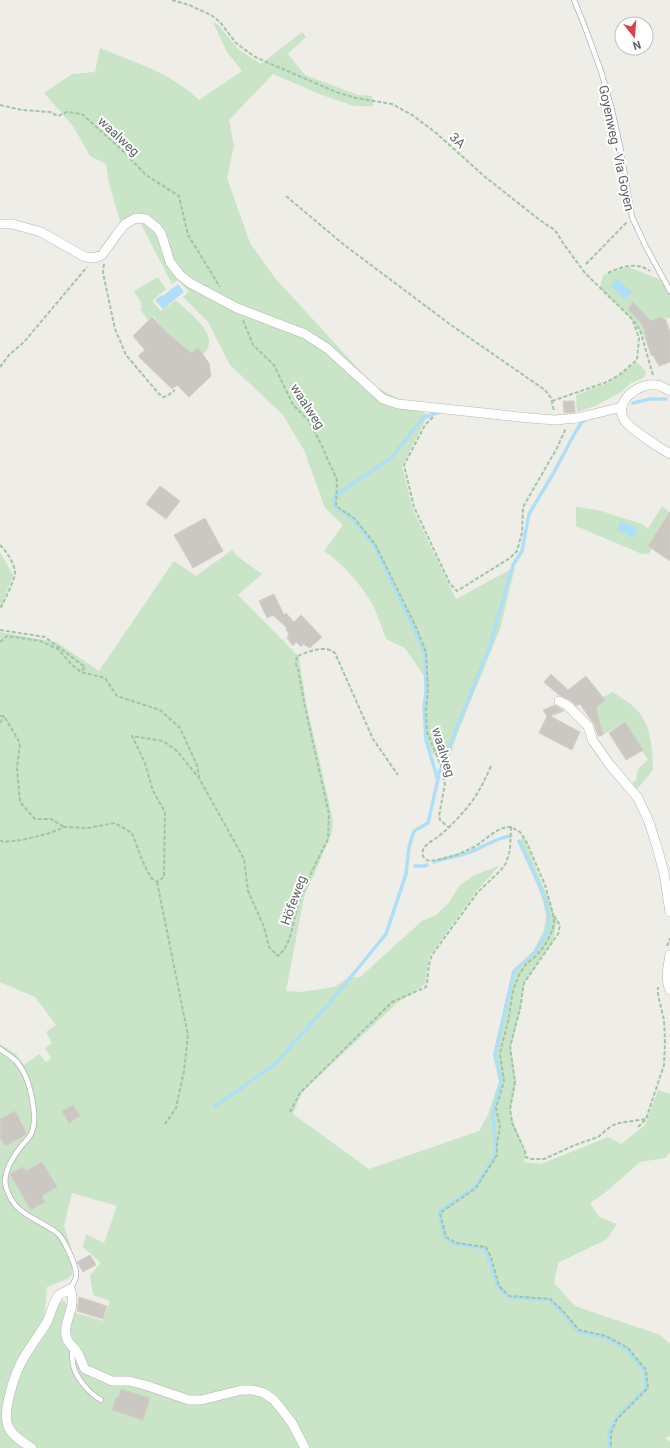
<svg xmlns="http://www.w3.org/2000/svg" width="670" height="1448" font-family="Roboto,sans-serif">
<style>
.green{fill:#c9e4c6;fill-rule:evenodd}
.water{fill:#afdff7}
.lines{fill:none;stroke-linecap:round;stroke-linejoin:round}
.stream{stroke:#afdff7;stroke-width:3.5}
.building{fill:#cbc8c4;stroke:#d4cec6}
.lane-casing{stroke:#b2b5b8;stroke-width:6}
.street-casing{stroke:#b2b5b8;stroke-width:10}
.path{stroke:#a0c5a6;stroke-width:2;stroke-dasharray:4 2;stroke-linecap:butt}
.lane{stroke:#fff;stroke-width:4.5}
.street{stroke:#fff;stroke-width:9}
.labels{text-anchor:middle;stroke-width:4;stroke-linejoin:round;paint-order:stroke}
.street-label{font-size:13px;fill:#5f6366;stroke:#fff}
</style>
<rect width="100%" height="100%" fill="#efede7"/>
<g class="green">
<path d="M213,22l5,3 21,25 22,14 41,-32 4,5 -18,17 17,21 53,20 14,1 1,10h-19l-32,-11 -49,-21 -44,46 5,26 -7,32 23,65 25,35 98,107 55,30 -26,51 11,44 43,89 59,-32 -15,62 -42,103 -9,26 -16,-4 -5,-7 -4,-71 -19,-28 -19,-9c-4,-11 -8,-24 -14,-35 -12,-20 -28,-40 -48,-53l19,-26 -18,-17 -21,-58 -21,-35 -53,-50 -22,-43 -25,-25 6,-5 -11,-12 -6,4 -35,-68 -17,5 -11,-38 -3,-19 -16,-8 -17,-30 -29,-33 28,-19 23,-2 5,-24c34,14 73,26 99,52l43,-29 -15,-19z"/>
<path d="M628,267l36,14 6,10v28l-10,-2 -18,9 4,14 -14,-21 -32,-31 3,-13z"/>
<path d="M158,277l8,12 -14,12 9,10 15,-11c11,11 35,28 33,44 -1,4 -4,8 -6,11l-5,-7 -7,5 -25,-21 -13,-16 -5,4 -8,-11 2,-2 -1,-5 -7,-11z"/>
<path d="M637,362l9,10 -3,6 -12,5 -10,9 -26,14 -18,6 -1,-17 34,-13z"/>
<path d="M662,506l8,7 -22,33 4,3 -4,5h-6l-66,-28v-19l22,3 44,14 6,5z"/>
<path d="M232,550l6,7 24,17 -24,21 61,62 7,46 23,99 4,21 -2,12 -27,62 -18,94 14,1 34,-5 14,-9 12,-1 62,-56 14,-6 13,-12 10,-17 14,-10 27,-11 -25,28 -46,64 -4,27 -28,19 -95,89 -9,22 76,55 110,-38 9,-16 11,-34 -6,-26 19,-83 21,-20 11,-22 2,-14 -3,-15 -10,-28 -16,-32 7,-3 33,83 -4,20 -29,42 -4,27 -9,37 5,35 -5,27v6l14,36 1,6 -2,5 17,2 67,-27 13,7 24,-19 13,-35 12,4v58l-5,6 -25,4 -34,30 -16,11 9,14 18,7 -10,15 -49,24 -4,20 21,23 85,29 10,9v92l-5,2 5,4v6h-670v-404l16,10 8,11 15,-11 7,8 5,-4 -6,-10 7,-5 -6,-11 10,-7 -21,-28 -35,-15v-350l56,10 43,29 75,-110 22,15zM72,1193l45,13 -13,37 -18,-9 -3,13 18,16 -11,12 3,20 17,6 -7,20 -27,-8 -13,-13 -19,18 3,-31 22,-9 3,-4v-23l-8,-25z"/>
<path d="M0,552l13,23 -13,35z"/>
<path d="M613,692c8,6 18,11 25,19 14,17 14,38 15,59l-15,18 -3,1 -2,-8h3l2,-12 10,-9 -23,-38 -22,13 -7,-27 9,-8 -2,-3z"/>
</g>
<g class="water">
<path d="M617,279l15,13 -7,7 -14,-13z"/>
<path d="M178,284l6,8 -21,17 -8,-9 7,-5 1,1z"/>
<path d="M621,521l17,7 -4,10 -17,-8z"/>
</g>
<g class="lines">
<g class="stream">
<path d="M633,403l17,-4h16"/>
<path d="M442,764l47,-115 24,-84 9,-14 7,-37 24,-40 23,-43 6,-9 4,-2"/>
<path d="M437,777l-11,-37 -2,-32 2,-18 -1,-37 -12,-27 -39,-81 -21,-26 -18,-12v-11l56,-38 32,-40 16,-6"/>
<path d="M519,841l22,48 4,11 4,15 -1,16 -7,12 -7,10 -20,18 -19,83 6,27 -8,33 3,41 -21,32 -36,25 6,26 10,6 30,4 13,38 11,11 41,3 12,12 16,20 27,5 21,12 19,22 1,17 -30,30 -7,15 1,15"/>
<path d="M434,862c10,-4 20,-5 30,-8 15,-4 33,-17 47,-18"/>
<path d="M415,866h9l3,-1"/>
<path d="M215,1106l9,-6 51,-36 57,-64 54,-66 20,-60 3,-27 5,-16 14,-8 12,-53"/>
</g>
</g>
<g class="building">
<path d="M633,302l18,19 9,-4 6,3 4,12v30l-11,4 -6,-11h-2l-5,-15 -2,-11 -4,-7 -12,-13z"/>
<path d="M152,317l14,15 25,21 7,-5 11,15 2,13 -22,21 -12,-12 -5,4 -34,-33 7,-6 -12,-14z"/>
<path d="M563,401h11l1,11 -11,1z"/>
<path d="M160,486l20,15 -14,18 -20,-15z"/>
<path d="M670,512v49l-22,-15z"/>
<path d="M205,518l18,33 -30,17 -19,-33z"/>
<path d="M274,594l10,21 2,-2 8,9 7,-7 21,22 -12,11 -7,-4 -2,3 -5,-5 -3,4 -6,-8 2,-4 -3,-4 1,-2 -14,-13 -6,3 -8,-17z"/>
<path d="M551,674l17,16 18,-14 19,24 -9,8 7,27 -5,1 -4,-12 -14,-20 -4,2 -6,-6 -11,-5 -15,-13z"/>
<path d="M555,705l9,6 -14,5 30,16 -8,18 -33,-17 8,-17 -4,-6z"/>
<path d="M625,722l18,28 -17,10 -17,-27z"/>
<path d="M73,1105l7,11 -11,7 -7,-12z"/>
<path d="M15,1111l12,23 -22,12 -5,-9v-18z"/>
<path d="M42,1162l15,25 -15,9 3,6 -14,8 -21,-36 13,-7 3,4z"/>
<path d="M90,1255l6,10 -13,7 -6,-10z"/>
<path d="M79,1297l28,9 -4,13 -26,-8z"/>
<path d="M121,1389l29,9 -7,22 -31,-10 4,-13 2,1z"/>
</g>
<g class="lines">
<g class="lane-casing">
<g id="lane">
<path d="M574,0l11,27 16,44 11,39 8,36 12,71 14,30 24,44"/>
<path d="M0,1049c6,4 12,8 17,13 13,15 22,55 14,72 -2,4 -5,7 -8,10 -9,11 -21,28 -17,43 8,28 29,30 50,45 8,6 21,34 20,44 0,4 -4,9 -6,13"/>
<path d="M72,1348c0,6 0,14 2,20 4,12 15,25 27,32"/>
</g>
</g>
<g class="street-casing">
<g id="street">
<path d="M0,224h12l29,8 44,25 9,1 8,-3 15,-21 8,-10 11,-6 10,1 11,9 4,5 9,29 10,13 10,8 47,25 68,26 23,15 55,50 15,5 132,14 25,2 22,-2 45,-11"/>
<path d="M670,391c-4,-2 -9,-6 -14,-6 -18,-3 -44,18 -31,36 8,11 33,25 45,33"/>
<path d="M559,701l8,4 21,21 5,15 17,24 28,33 11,24 8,25 7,26 6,39"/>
<path d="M670,955c-2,11 -5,25 0,35"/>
<path d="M32,1448c-8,-5 -20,-12 -24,-22 -6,-15 7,-53 15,-67 8,-14 18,-26 25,-39 3,-7 6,-20 11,-25 2,-2 8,-4 11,-6 8,20 -9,33 -3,50 2,5 7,8 10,13 3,4 5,12 8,17l27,12h17l16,4 44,15h12l41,-10h11l11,3 10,7 8,10 10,13 13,25"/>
</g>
</g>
<g class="path">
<path d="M172,0l17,5 22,10 9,7 16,21 19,14 81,35 20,6 36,6 20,11 23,17 49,44 57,45 14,9 8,13 22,30 47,46 8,11 13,45"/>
<path d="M0,105l22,5 28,2 8,4 9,-4 15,2 39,35 25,26 33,21 9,39 32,52"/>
<path d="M286,196l57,48 108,81 94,65 6,8 3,13"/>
<path d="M104,264l-1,9 12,56 11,26 33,39 4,3 4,-1 8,-6"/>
<path d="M586,264l41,-42"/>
<path d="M608,273c14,-7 29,-11 42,-2"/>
<path d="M243,320l10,25 21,20 19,40 16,16 12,23 16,36 -1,26 18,12 21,26 40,81 11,27 2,38 -2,21 1,21 14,34 4,18 -6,32 1,4 8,7"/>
<path d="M0,367l9,-12 15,-13 63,-75"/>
<path d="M552,401l55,-19 12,-7 18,-15 2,-22 -6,-17"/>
<path d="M433,417l-8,8 -21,40 10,42 36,77 7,7 53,-33 7,-7 5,-18 1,-26 34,-59 9,-20"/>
<path d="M0,545c6,6 14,17 15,27 0,7 -11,30 -15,37"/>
<path d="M0,630l45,7 40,30 -4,5"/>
<path d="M0,642l7,-6 33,5 18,8 14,16 9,7 24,6 12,18 43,14 20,18 17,37 2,12"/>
<path d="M0,716h4l16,27 -3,25 3,34 15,17h16l13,8"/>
<path d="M0,723l4,-7"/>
<path d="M491,766c-7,16 -14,30 -25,43 -8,9 -17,19 -27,27 -5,4 -13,7 -16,14 -2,6 2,10 7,11 14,-2 28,-6 40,-12 14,-6 26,-23 41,-22l9,5 6,9 19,44 8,29 1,9 -2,8 -7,14 -9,11 -10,8 -7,11 -6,15 -5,32 -6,22 -2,11 4,26 -8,27 4,18 -3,18v11l-21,33 -36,25 6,24 10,6 30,4 5,10 8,29 10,10 41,3 12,11 17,20 27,6 22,12 18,22 2,18 -31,31 -6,14v15"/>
<path d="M0,840l3,2 19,-2 25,-6 18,-7 23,1 27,-5 17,10 10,27 9,18 6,4 7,-5 1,-65 -12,-21 -8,-28 -13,-27 31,5 14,10 22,27 45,81 4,32 16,36 5,20 9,9c14,-12 14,-32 19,-48 8,-24 20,-47 31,-69l1,-25 -24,-107 -7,-38 -2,-5 1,-8c12,-4 27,-12 38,-3l38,86 25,36"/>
<path d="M157,882l31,153 -4,36 -8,37 -11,16"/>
<path d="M554,916l6,9 -2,9 -34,49 -4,26 -10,38 5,35 -5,27 1,6 1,8 13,28 1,6 4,2h14l31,-14 23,-8 13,-11 8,-3 27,-4"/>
<path d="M667,946l3,-8"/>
<path d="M290,1112l10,-19 92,-91 34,-15c3,-10 1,-22 6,-32l45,-62 24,-23 5,-7 4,-13 1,-23"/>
<path d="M638,1127l8,-8 18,-54 1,-22 -1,-23 -6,-25v-8"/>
</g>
<use href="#lane" class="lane"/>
<use href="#street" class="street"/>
</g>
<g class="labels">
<g class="street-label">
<text transform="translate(119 136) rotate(43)" y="5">waalweg</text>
<text transform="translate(458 140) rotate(44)" y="5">3A</text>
<text transform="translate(617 148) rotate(78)" y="5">Goyenweg - Via Goyen</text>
<text transform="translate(308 406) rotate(57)" y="5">waalweg</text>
<text transform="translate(444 752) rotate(73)" y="5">waalweg</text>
<text transform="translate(293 900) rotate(-70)" y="5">Höfeweg</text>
</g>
</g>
<g transform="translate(634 36) rotate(163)"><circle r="19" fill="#ffffff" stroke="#bfc1c2"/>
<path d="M0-3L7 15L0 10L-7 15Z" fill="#da4346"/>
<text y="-6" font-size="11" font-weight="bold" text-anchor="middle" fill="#5f6366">N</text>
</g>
</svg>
